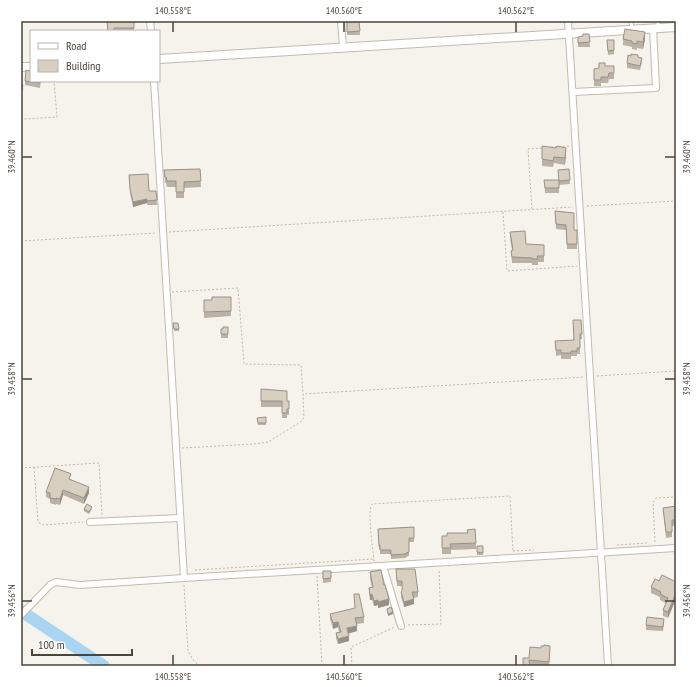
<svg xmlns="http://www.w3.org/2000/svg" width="697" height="687" font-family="'PT Sans Narrow',sans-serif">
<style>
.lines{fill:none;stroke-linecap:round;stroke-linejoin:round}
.river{stroke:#a9d4f2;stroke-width:12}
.service-casing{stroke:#c2bbae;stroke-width:5}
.minor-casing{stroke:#c2bbae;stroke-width:8}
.tertiary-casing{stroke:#c2bbae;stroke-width:10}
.path{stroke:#c4b79f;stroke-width:1;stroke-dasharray:2 2;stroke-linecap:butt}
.service{stroke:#fff;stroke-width:3}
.minor{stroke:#fff;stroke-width:6}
.tertiary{stroke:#fff;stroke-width:8}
.wall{fill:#bab2a6}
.shaded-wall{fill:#979187}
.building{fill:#d8cfc1;stroke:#979187}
.ticks{fill:none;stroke:#4b4439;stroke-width:1.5}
.neatline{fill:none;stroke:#4b4439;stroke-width:1.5}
.ticks-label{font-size:10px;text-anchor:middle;fill:#4b4439}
</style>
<rect width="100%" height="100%" fill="#f6f3ec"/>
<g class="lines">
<path class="river" d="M21,611l83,55"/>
<g class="service-casing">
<g id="service">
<path d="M631,21l1,8"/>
<path d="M658,21v7"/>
</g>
</g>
<g class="minor-casing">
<g id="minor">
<path d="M150,21l1,10"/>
<path d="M341,21l2,26"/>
<path d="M568,21l40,645"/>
<path d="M154,81l30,497"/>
<path d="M573,92l83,-4 -3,-60"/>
<path d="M90,522l90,-4"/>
<path d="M383,566l18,60"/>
<path d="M21,615l29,-30 6,-3 24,3 104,-7 492,-30"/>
</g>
</g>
<g class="tertiary-casing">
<g id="tertiary">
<path d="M159,59l517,-32"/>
<path d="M21,67h10"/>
</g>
</g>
<g class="path">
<path d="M21,117l4,2 32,-2 -3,-36"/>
<path d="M551,147l18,-1"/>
<path d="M587,206l89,-5"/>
<path d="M532,209l-4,-60 15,-1"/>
<path d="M503,212l4,59 70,-5"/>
<path d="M169,232l404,-25"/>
<path d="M21,241l135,-8"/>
<path d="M172,292l66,-4 6,76 57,1 2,29"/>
<path d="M597,376l79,-5"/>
<path d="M182,448l72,-4 14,-2 34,-21 2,-4 -1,-23 281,-17"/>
<path d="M34,467l4,55 6,3 39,-3"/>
<path d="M21,468l78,-5 3,52"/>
<path d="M655,542l-2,-40 3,-4 20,-1"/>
<path d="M617,545l30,-2"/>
<path d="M513,551l21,-1"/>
<path d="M374,561c-1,-11 -7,-49 -2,-57l138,-8 3,56"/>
<path d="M195,570l178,-11"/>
<path d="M317,576l5,90"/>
<path d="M184,585l4,66 5,9 7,6"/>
<path d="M408,625l33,-1 -2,-55"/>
<path d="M352,666l-1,-19 44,-20"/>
</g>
<use href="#service" class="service"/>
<use href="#minor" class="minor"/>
<use href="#tertiary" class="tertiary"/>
</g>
<g class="wall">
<rect x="107" y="21" width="27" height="10"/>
<path d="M359,21l1,14h-13v-13z"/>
<path d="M589,34l1,13h-12v-10l5,-1z"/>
<path d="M623,39h22l-2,10 -6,-1v2l-5,-1v-2l-9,-2z"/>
<path d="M607,40l7,10v4l-6,1z"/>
<path d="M638,57l4,5 -2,8 -13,-2v-5z"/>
<path d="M605,66h9v13h-5l-1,4h-7v3h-7v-17z"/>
<path d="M25,81h16l-1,7 -15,-3z"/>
<path d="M566,154l-1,11 -11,-2 -1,4 -11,-1v-7z"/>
<path d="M200,169l1,18 -17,1v10h-8v-11h-9l-1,-4h-1l-1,-13z"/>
<path d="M129,175l20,16h7l1,14h-10v-2l-14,4 -3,-14z"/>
<path d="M544,180h26v4l-11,1v-4v12h-14z"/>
<path d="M555,211l19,19h3v19h-10l-1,-19 -10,-1z"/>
<path d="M510,232l16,12 18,12v6h-6v3h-6v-2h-20l-1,-12 1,-1 -2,-12z"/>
<path d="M231,297v19l-27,2v-18h8z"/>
<path d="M581,320l1,19h-2v15h-3v2h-6v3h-10v-4l-5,1 -1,-15 18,-1z"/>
<path d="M173,323l6,6v2h-5z"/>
<path d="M228,327v11h-7v-9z"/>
<path d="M261,389l26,12h2v14h-2v3h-5v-11h-21z"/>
<path d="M266,417v8h-8l-1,-7z"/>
<path d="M70,480l19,13 -5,11 -21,-9 -3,10 -4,-1v1l-6,-2v-4l-4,-2v-5z"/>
<path d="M676,506v20h-4v11l-6,1 -3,-30z"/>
<path d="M84,509h8l-3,5 -5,-3z"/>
<path d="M414,527v15h-5v14l-3,1v1l-15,1v-5h-11v-5h-1l-1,-20z"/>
<path d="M442,536l34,7v6l-25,1v4h-9z"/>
<rect x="477" y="546" width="6" height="9"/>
<path d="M396,569l22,23v5l-5,1 1,6 -10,3 -3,-10v-5l1,-1v-5h-5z"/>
<path d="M323,571l8,7v4l-8,1z"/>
<path d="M370,572l14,13 5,20 -11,3v-3l-4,1 -2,-6h-2l-1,-6v-6h3l-2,-10z"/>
<path d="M676,582l-8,36 -5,-2v-6l3,-7 -6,-3v-3l-9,-4v-6z"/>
<path d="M330,614l34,3v6l-7,1v7l-9,2 1,8 -11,3 -2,-6v-5l3,-1 -1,-5 -5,2 -3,-10z"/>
<path d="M664,623l-1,8 -17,-1v-5z"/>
<path d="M550,651l-1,15h-26v-8h6z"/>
</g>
<g class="shaded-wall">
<path d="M645,32v7l-2,10v-7z"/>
<path d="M23,85v5l-2,4v-4z"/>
<path d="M566,148v6l-1,11v-7z"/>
<path d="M147,199v4l-14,4v-5z"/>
<path d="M89,487v6l-5,11v-6z"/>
<path d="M63,490v5l-3,10v-6z"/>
<path d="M676,593v6l-8,19v-6z"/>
<path d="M372,594v6h-2v-5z"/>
<path d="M389,599v6l-11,3v-6z"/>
<path d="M414,599v5l-10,3v-5z"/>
<path d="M378,600v5l-4,1v-5z"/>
<path d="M393,612v2l-5,2v-2z"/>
<path d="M338,622v5l-5,2v-6z"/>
<path d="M357,626v5l-10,3v-6z"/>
<path d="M349,636v5l-11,3v-5z"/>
</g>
<g class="building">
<path d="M107,21h27v7h-20v3h-6z"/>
<path d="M359,21l1,10 -13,1v-10z"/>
<path d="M625,29l20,3 -2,10 -6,-1v3l-5,-1v-2l-9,-2z"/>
<path d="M583,34h6l1,8 -12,1v-6l5,-1z"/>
<path d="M607,40h7v10l-6,1z"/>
<path d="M631,54l7,1v2l4,1 -2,8 -13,-3 1,-8 3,1z"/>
<path d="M599,63h6v3h9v7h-5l-1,4h-7v3h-7v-11l5,-1z"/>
<path d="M26,70l5,1v10h9v2l-15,-2z"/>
<path d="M21,84l2,1 -2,5z"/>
<path d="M542,146l14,2 1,-2 9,2 -1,10 -11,-1 -1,4 -11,-2z"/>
<path d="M200,169l1,12 -17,1v10h-8v-11h-9l-1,-4h-1l-1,-7z"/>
<path d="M569,169l1,11 -11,1 -1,-11z"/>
<path d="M148,174l1,17h7l1,9 -10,1v-2l-14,3 -3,-13 -1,-14z"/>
<path d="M544,180h15v8h-14z"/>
<path d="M555,211l19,2v17h3v14h-10l-1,-19 -10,-1z"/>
<path d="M525,231l1,13 18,1v11h-7l1,3h-6v-1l-20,-1 -1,-6 2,-1 -3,-18z"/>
<path d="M212,297h19v14l-27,1v-12h8z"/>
<path d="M573,320h8l1,14h-2v14h-3v3h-6v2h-10v-3h-5l-1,-9 19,-1z"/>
<path d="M173,323h5l1,6h-5z"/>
<path d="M223,327h5v7h-7v-5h2z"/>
<path d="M261,389l26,2v10h2v8h-2v4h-5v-12h-21z"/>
<path d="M266,417v6h-8l-1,-5z"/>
<path d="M55,468l14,5 2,1 -2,5 20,8 -5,11 -21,-8 -3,9 -4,-1v1l-6,-1v-5l-4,-1z"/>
<path d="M87,504l5,3 -3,5 -5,-3z"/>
<path d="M676,506v14h-4v12h-6l-3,-24z"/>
<path d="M414,527v11h-5v14l-3,1v1l-15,1v-5h-11v-5l-1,1 -1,-17z"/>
<path d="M475,529l1,14 -26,1 1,4h-9v-12h5v-3h21l-1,-3z"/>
<path d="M477,546h6v7l-6,-1z"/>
<path d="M396,569h19l3,23h-6l2,7 -10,3 -3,-10 1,-1v-10h-5z"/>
<path d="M381,570l3,15h1l4,14 -11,3v-2l-4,1 -2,-7 -2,1 -1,-7 4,-1 -3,-15z"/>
<path d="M323,571h8v7l-8,1z"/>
<path d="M662,575l14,7v11l-8,19 -5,-2 5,-12 -8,-4 1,-2 -10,-5 4,-8 4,2z"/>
<path d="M354,594h5l5,23 -9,1 2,8 -10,2 2,8 -11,3 -2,-6 5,-1 -3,-10 -5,1 -3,-9 25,-6z"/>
<path d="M391,607l2,5 -5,2 -1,-5z"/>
<path d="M647,617l17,2 -1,8 -17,-2z"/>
<path d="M544,645l6,1 -1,16 -20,-2 1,6h-7v-8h6l1,-11 11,1v-2h3z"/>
</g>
<path class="ticks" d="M173,22v10M344,22v10M516,22v10M22,157h10M665,157h10M22,379h10M665,379h10M22,601h10M665,601h10M173,655v10M344,655v10M516,655v10"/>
<rect width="697" height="687" fill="none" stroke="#ffffff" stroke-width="44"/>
<rect x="30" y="30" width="130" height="52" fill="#ffffff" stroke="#b7b4b0"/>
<rect x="38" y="43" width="20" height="6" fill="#ffffff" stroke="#b7b4b0"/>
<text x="66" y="50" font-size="12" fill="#4b4439">Road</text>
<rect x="38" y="60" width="20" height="12" fill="#d8cfc1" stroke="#b7b4b0"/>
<text x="66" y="70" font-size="12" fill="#4b4439">Building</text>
<path d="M32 649v6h100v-6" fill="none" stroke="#4b4439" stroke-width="2"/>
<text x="38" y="649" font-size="12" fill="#4b4439" stroke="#ffffff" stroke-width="3" paint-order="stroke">100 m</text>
<rect x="22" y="22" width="653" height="643" class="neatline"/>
<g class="ticks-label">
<text x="173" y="14">140.558°E</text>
<text x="344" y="14">140.560°E</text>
<text x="516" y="14">140.562°E</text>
<text transform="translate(11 157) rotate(-90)" y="4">39.460°N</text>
<text transform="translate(686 157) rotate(-90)" y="4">39.460°N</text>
<text transform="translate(11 379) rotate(-90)" y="4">39.458°N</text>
<text transform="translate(686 379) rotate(-90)" y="4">39.458°N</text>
<text transform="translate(11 601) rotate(-90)" y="4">39.456°N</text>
<text transform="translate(686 601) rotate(-90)" y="4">39.456°N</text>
<text x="173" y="680">140.558°E</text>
<text x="344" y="680">140.560°E</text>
<text x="516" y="680">140.562°E</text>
</g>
</svg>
